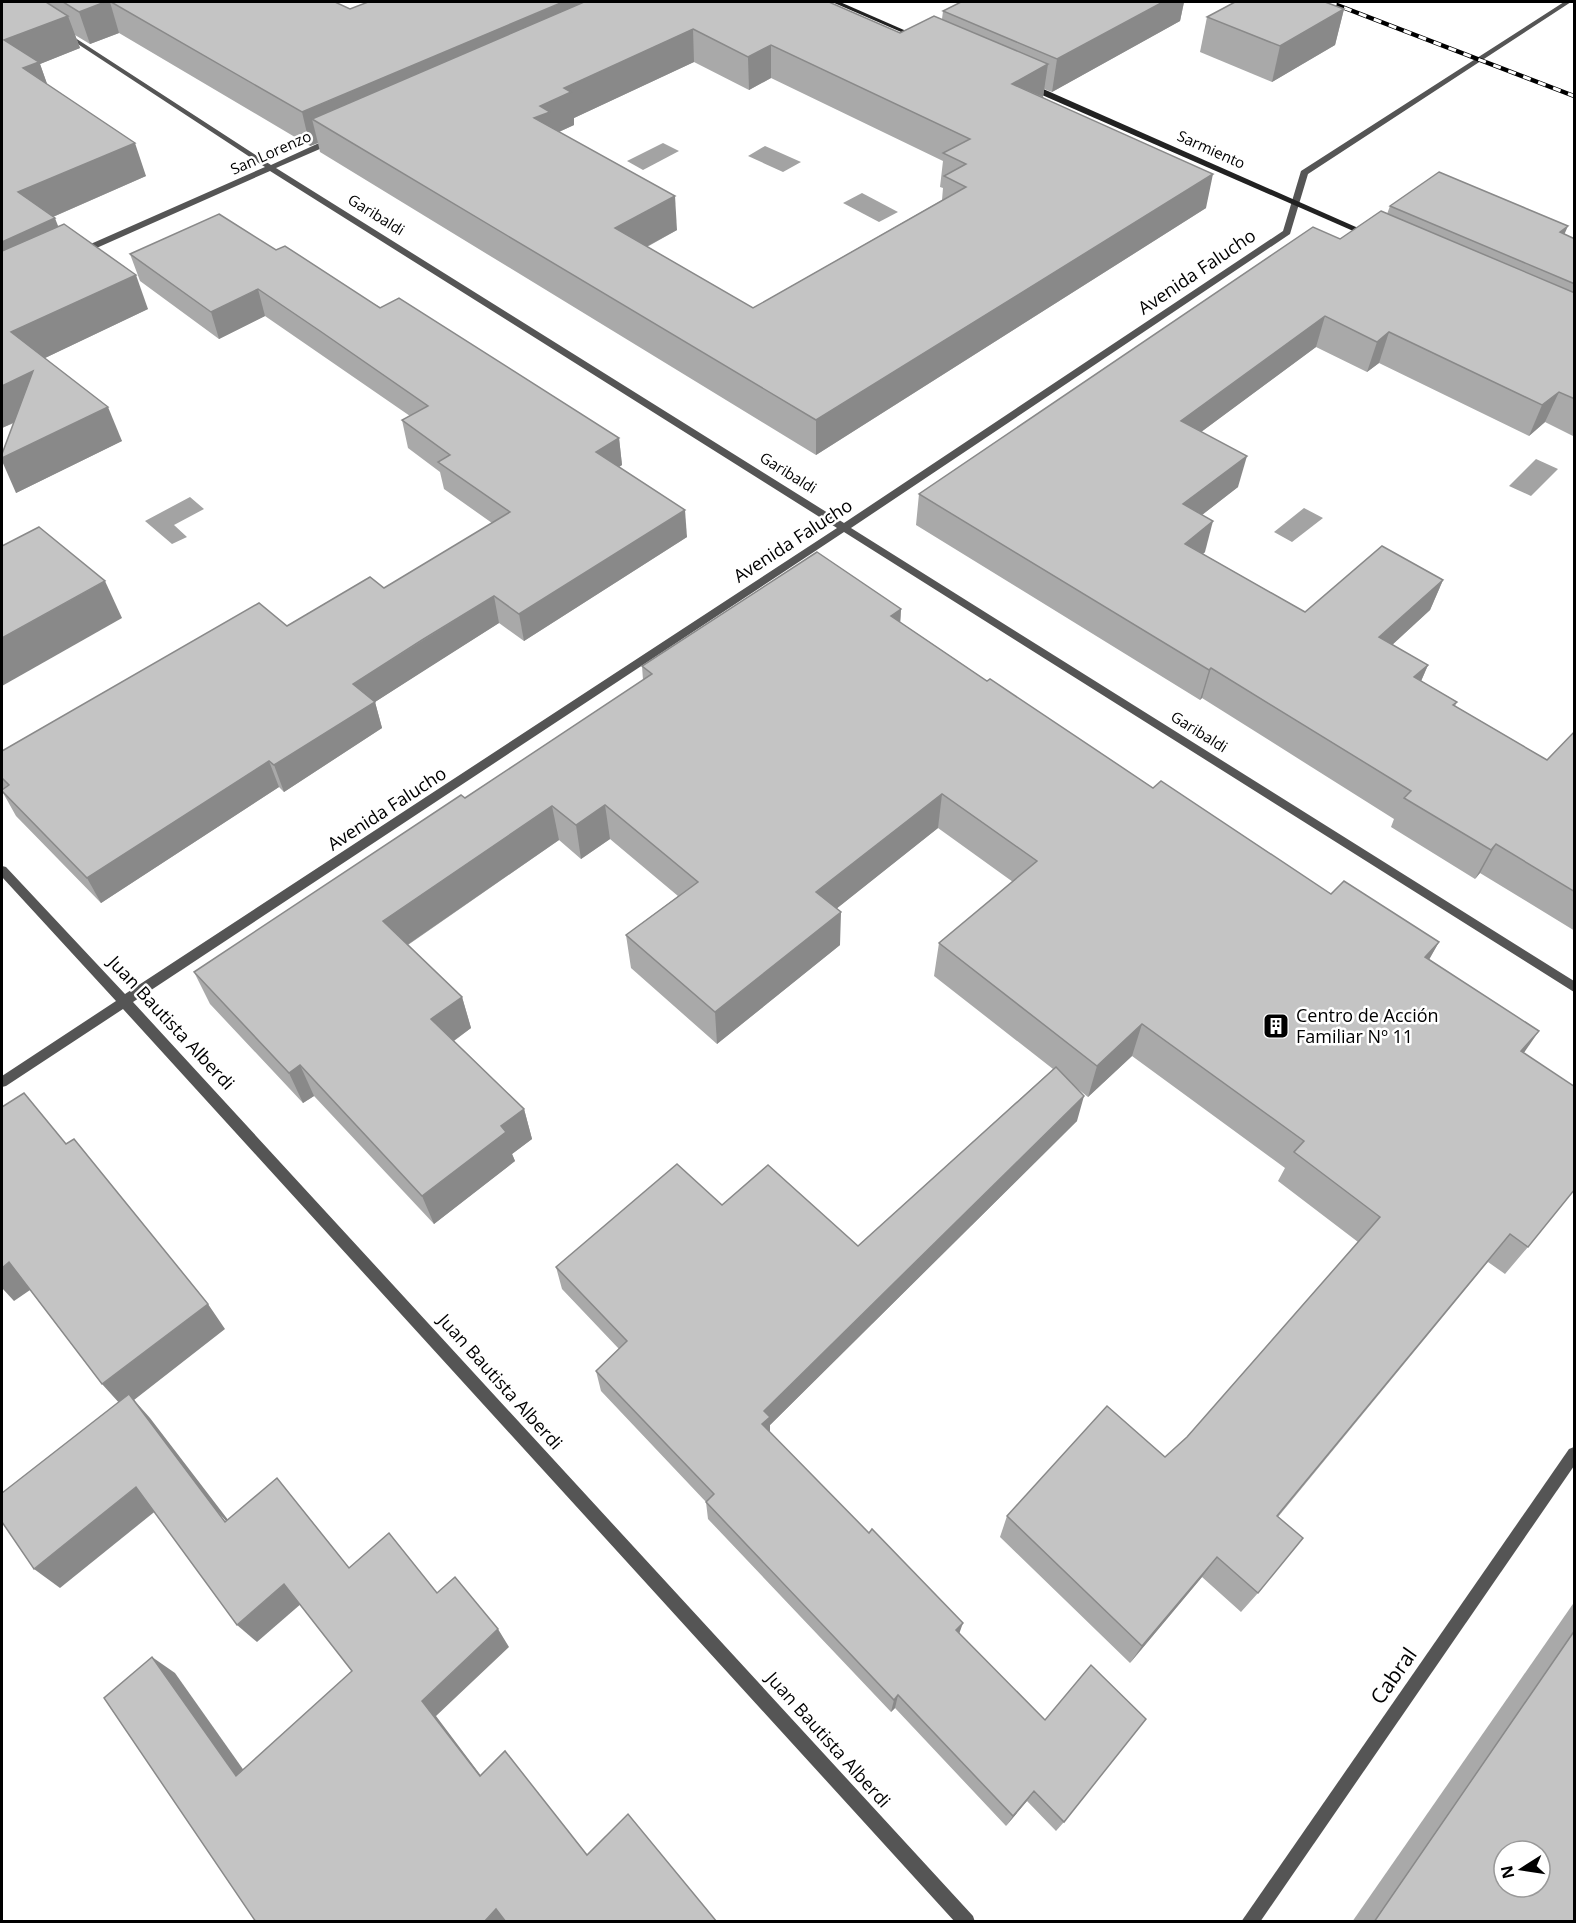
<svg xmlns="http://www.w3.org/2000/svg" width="1576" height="1923" font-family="'Open Sans',sans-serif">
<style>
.water{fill:#a3a3a3}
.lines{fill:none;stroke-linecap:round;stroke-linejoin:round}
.street{fill:#555;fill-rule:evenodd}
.secondary{fill:#222;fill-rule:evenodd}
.rail-casing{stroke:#000;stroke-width:4.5}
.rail{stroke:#fff;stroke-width:3;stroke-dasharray:8;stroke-linecap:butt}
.wall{fill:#a9a9a9;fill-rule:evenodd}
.shaded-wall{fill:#898989}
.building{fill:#c4c4c4;stroke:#898989;stroke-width:1.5;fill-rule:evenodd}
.labels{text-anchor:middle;stroke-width:5;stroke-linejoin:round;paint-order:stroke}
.far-street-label{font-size:15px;fill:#000;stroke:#fff}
.street-label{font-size:18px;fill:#000;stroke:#fff}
.poi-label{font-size:18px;fill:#000;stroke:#fff;text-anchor:start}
.near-street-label{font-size:21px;fill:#000;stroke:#fff}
</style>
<rect width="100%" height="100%" fill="#fff"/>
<g class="water">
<path d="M663,143l16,8 -36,19 -16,-9z"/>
<path d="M765,146l36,16 -18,10 -35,-16z"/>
<path d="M862,193l36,19 -19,10 -36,-19z"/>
<path d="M1536,459l22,10 -27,27 -22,-10z"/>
<path d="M190,497l14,12 -30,16 13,12 -15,7 -27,-23z"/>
<path d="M1304,508l19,10 -31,24 -18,-10z"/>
</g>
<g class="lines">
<g class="street">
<path d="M1564,2h7l-263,172 -18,60 -439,294 723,453v11l-730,-460 -711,470 840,914 2,6h-20l-832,-913 -117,77 -4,1v-11l114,-75 -114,-124v-11l4,1 119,127 712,-466 -567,-357 -187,83h-6v-4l188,-83 -204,-134 5,-1 205,133 59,-27h6v4l-60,26 568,355 439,-292 18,-60z"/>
<path d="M1574,1447v19l-314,456h-19l328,-473z"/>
</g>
<g class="secondary">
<path d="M832,2h8l80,35 -5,1z"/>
<path d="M1026,84h6l342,151 -7,2 -341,-149z"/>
</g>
<g class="rail-casing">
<path id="rail" d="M1329,2l245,94"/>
</g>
<use href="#rail" class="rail"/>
</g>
<g class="wall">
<path d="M2,2h333l15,7 550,24 42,-14 1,-8 18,-9h223l-4,19 -128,71 -8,-3 -1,8 163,111 -390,247 -496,-303 -2,-9 -8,3 -191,-113 -29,11 -15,-9 5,13 -40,16 7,20 99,92 -93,41 5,10 90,82 -103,49 77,83 -106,52 -2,-70 -12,5zM694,62l55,28 22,-12 172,83 -3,26 3,1 -1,12 -189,108 -106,-61 30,-17 -118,-98 15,-7v-7z"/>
<path d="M1344,9l-9,36 -63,37 -72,-30 7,-35z"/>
<path d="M1390,206l174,28 11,5v198l-30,-15 -16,14 -150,-73 -12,9 -51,-25 -115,85 37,55 -36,28 3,37 -2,2 102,58 138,-32 -13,30 -38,35 36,20 -7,16 36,21 -2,4 92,54 28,-29v200l-95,-58 -5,6 -84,-52 3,-8 -192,-121 -2,2 -284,-175 3,-31 421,-255 47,-25z"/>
<path d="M276,250l343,188 3,27 -3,2 68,70 -163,104 -25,-18 -70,44 -54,35 7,26 -98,64 -5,-5 -178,116 -85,-87 -14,-25 1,-2 -1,-1v-37l285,-125 97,-38 108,-65 -48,-34 -4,-17 -32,-24 -6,-28 8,-4 -145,-100 -46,23 -79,-58 -10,-27z"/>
<path d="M901,609l-1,13 87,59 166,107 178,106 108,48 -10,17 95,94 4,194 -23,27 -17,-12 -210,255 -20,76 -17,19 -39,-35 -72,86 -130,-126 7,-21 158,-59 22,-20 171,-195 -80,-61 7,-13 -153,-112 -44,41 -15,-12 4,36 -307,304v8l189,201 105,188 -8,9 -29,-30 -21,25 -111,-118 -4,4 -183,-193 -2,-17 -105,-111 -5,-20 23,-22 -57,-60 -6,-22 166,-62 136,41 195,-177 -119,-93 5,-33 74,-61 -75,-54 -101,80 3,37 -123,99 -86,-76 -5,-33 52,-39 -68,-57 -29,20 -22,-19 -151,105 54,52 9,31 -17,13 70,68 8,30 -20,15 3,7 -81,63 -120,-128 -11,7 -93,-99 -16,-32 271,-174 178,-118 -1,-14z"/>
<path d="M1575,1601v321h-223z"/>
</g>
<g class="shaded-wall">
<path d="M105,2h5l9,31 -29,11 -11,-32z"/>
<path d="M563,2h78l-329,117 6,24 -8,3 -8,-34z"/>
<path d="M1163,2h21l-4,19 -128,71 5,-33z"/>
<path d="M1344,9l-9,36 -63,37 8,-36z"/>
<path d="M68,16l12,32 -40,16 11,31 -16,7 -31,-62z"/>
<path d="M693,29l1,33 -120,56v7l-22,10 -18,-17 6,-12 24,-18z"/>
<path d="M771,45v33l-22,12 -1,-33z"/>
<path d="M1048,64l-5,33 -31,-13z"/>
<path d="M135,143l11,33 -114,50 -14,-34z"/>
<path d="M1213,174l-7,34 -390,247v-35z"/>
<path d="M675,196l2,34 -59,32 -3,-34z"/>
<path d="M55,218l13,34 -66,31v-41z"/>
<path d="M1568,226l-13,30 5,-24z"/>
<path d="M136,275l12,34 -122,58 -15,-35z"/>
<path d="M258,289l7,27 -46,23 -8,-27z"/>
<path d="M1325,316l-9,31 -142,105 7,-31z"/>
<path d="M1389,332l-10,31 -12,9 10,-30z"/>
<path d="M33,371l15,35 -46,22v-42z"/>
<path d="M1559,392l-14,30 -16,14 13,-31z"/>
<path d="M108,407l14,34 -106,52 -14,-32v-3z"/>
<path d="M619,438l3,27 -23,14 -3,-27z"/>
<path d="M1247,456l-9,31 -62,48 7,-31z"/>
<path d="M685,510l2,27 -163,104 -5,-27z"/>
<path d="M1213,521l-8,31 -28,22 8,-30z"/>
<path d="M1443,580l-13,30 -63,58 12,-31z"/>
<path d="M105,581l17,37 -120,68v-48z"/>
<path d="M494,596l5,27 -124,79 7,26 -98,64 -10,-27 79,-81z"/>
<path d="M901,609l-2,35 -8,-28z"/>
<path d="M1428,665l-13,30 -1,-18z"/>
<path d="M1211,668l-9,30 -2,2 9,-30z"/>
<path d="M269,761l10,26 -178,116 -14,-25z"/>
<path d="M942,794l-4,34 -122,97v-33z"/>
<path d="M605,805l5,34 -29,20 -5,-34z"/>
<path d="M552,806l7,34 -165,114 -11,-33z"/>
<path d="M1496,844l-16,29 -5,6 16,-29z"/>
<path d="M841,912l-1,33 -123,99 -2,-32z"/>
<path d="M1439,942l-18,32 4,-17z"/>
<path d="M462,997l9,31 -30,22 -10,-31z"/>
<path d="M1142,1024l-10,32 -44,41 9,-31z"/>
<path d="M1539,1031l-22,32 4,-12z"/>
<path d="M300,1065l14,31 -11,7 -14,-30z"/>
<path d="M1084,1096l-7,25 -307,304v11l-8,-12 2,-13z"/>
<path d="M524,1109l8,30 -20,15 3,7 -81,63 -12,-28 79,-70z"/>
<path d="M9,1262l24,26 -19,13 -12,-13v-20z"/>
<path d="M208,1304l17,25 -91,71 16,18 95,124 -143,-158z"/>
<path d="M136,1487l22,22 -98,79 -26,-19z"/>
<path d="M1217,1557l-15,20 -72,86 12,-17z"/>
<path d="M284,1584l18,19 -45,39 -20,-17z"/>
<path d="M963,1623l-5,14 -2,-7z"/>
<path d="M498,1629l11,18 -73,69 55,73 -11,-13 -58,-75z"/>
<path d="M152,1657l23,16 82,116 -21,-13z"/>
<path d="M898,1695l-3,13 -4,4 3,-12z"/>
<path d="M1034,1791l-7,10 -21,25 7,-10z"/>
<path d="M496,1909l11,8 -4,5h-19z"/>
</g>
<g class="building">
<path d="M2,2h44l22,14 -64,24 35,22 -16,6 112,75 -117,49 37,26 -53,24z"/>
<path d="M63,2h42l-26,10z"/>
<path d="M111,2h224l15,7 18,-7h195l-261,110z"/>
<path d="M584,2h245l71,31 34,-17 114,48 -36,20 201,90 -397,246 -504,-301zM693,29l55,28 23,-12 199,94 -27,14 23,11 -22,12 22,11 -213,121 -138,-80 60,-32 -141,-78 16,-6 -10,-6 31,-14 -7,-4z"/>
<path d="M961,2h202l-106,57 -114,-48z"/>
<path d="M1235,2h90l19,7 -64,37 -73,-29z"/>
<path d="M1439,172l129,54 -8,6 15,7v45l-185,-78z"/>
<path d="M1381,211l194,82v106l-16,-7 -17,13 -153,-73 -12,10 -52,-26 -144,105 66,35 -64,48 30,17 -28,23 120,68 77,-66 61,34 -64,57 49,28 -14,12 43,25 -4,3 94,55 28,-29v161l-79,-48 -5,6 -87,-52 7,-7 -200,-123 -2,2 -290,-176 394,-267 27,12z"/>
<path d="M219,214l57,36 9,-4 95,62 19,-10 220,140 -23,14 89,58 -166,104 -25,-18 -72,44 -69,44 22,18 -101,63 -5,-4 -182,117 -85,-87v-1l7,-5 -7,-7v-27l257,-148 28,23 83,-49 14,11 126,-76 -72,-50 12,-7 -48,-35 26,-14 -108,-75 -62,-42 -47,23 -81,-58z"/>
<path d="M64,224l72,51 -125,57 97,75 -106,51v-4l31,-83 -31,15v-135z"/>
<path d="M39,527l66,54 -103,57v-92z"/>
<path d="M817,552l84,57 -10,7 96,65 3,-2 163,109 8,-7 170,113 13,-13 95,61 -14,15 114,74 -18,20 54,36v102l-47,58 -18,-13 -233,282 26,22 -45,55 -41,-36 -75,89 -135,-130 100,-110 58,51 22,-20 193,-220 -86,-65 10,-11 -162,-117 -45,42 -158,-123 98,-82 -95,-67 -126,98 25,20 -126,100 -89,-77 72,-53 -93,-77 -29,20 -24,-19 -169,115 79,76 -31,22 93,90 -23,17 5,6 -84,64 -122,-131 -11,8 -95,-101 267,-177 4,3 187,-124 -10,-8z"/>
<path d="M1056,1067l28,29 -320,315 6,6 -8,7 107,109 3,-4 91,94 -7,7 89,90 46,-55 55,54 -82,103 -30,-31 -21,25 -115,-121 -4,5 -188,-198 8,-8 -118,-123 31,-30 -71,-74 121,-103 45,41 46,-40 90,81z"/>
<path d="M24,1093l42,51 8,-5 134,165 -106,80 -93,-122 -7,6v-161z"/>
<path d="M129,1394l96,128 52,-44 72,90 40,-35 48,60 18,-16 43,52 -76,72 58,75 25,-25 82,104 41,-41 89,108h-211l-10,-13 -12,13h-228l-152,-224 48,-41 84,119 116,-105 -68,-87 -47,41 -101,-138 -102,82 -32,-47v-29z"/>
<path d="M1575,1630v292h-201zM1504,1851h36v36h-36z"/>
</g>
<defs>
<g id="building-square" transform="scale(1.35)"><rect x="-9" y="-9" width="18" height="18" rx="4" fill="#000" stroke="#fff"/><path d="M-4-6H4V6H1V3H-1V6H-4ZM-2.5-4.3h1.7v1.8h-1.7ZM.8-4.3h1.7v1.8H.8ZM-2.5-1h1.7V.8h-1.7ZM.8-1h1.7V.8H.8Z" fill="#fff"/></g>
</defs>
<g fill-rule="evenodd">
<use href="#building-square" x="1276" y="1026"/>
</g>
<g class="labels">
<g class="far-street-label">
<text transform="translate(1211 150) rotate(24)" y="5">Sarmiento</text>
<text transform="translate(271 153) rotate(-24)" y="5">San Lorenzo</text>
<text transform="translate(376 215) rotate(32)" y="5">Garibaldi</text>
<text transform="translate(788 473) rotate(32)" y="5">Garibaldi</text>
<text transform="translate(1199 732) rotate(32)" y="5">Garibaldi</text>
</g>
<g class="street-label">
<text transform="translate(1197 272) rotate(-34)" y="6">Avenida Falucho</text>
<text transform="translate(793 541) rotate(-33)" y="6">Avenida Falucho</text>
<text transform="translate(387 809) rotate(-33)" y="6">Avenida Falucho</text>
<text transform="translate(171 1023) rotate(47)" y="6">Juan Bautista Alberdi</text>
<text transform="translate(500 1382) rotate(48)" y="6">Juan Bautista Alberdi</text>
<text transform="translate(828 1740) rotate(48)" y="6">Juan Bautista Alberdi</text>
</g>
<g class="poi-label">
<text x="1296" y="1022">Centro de Acción<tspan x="1296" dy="21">Familiar Nº 11</tspan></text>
</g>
<g class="near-street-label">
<text transform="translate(1394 1676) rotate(-55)" y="7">Cabral</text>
</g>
</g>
<rect width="1576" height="1923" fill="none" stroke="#000000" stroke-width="6"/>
<g transform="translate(1522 1869) rotate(258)"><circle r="28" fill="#ffffff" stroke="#999999" stroke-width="1.5"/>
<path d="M0-4.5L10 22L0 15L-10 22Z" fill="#000000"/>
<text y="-9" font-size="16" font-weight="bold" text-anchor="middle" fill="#000000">N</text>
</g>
</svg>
